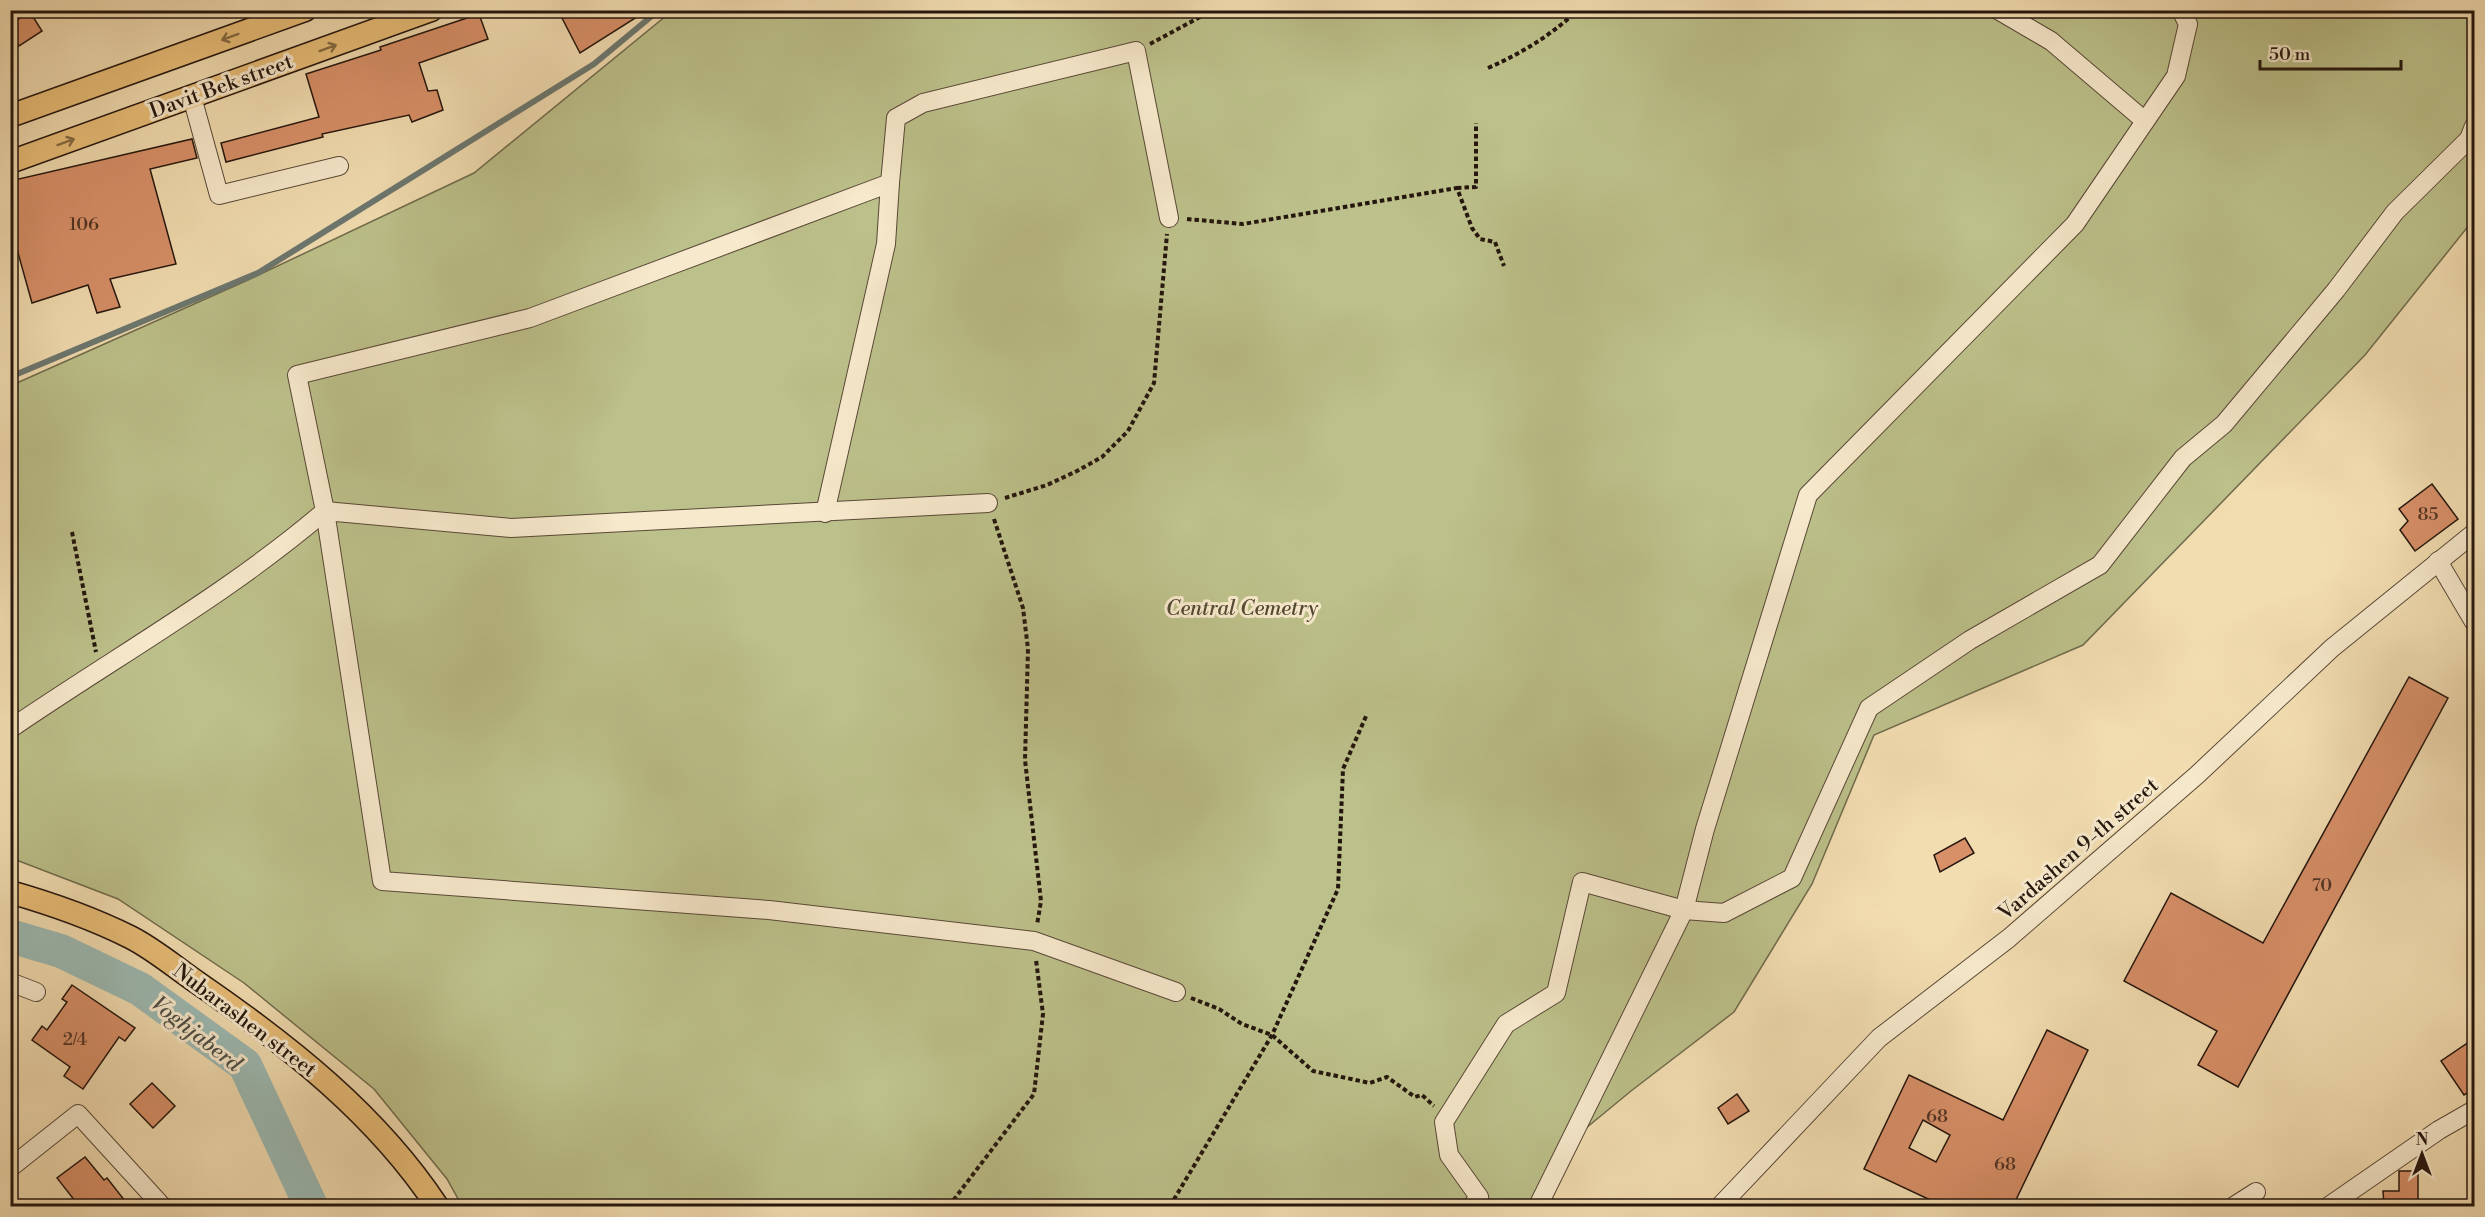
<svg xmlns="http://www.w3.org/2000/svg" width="2485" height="1217" font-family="'Libre Bodoni',serif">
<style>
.green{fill:#bcc08a;stroke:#706b4c;stroke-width:1.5}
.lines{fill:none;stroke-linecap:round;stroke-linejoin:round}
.stream{stroke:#6c7871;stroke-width:6}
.river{stroke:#9cbab3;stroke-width:34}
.building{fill:#d89069;stroke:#24160e;stroke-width:1.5;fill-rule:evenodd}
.minor-casing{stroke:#584837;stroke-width:20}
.major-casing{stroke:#24160e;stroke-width:25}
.path{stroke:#24160e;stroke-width:4;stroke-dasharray:4.5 3;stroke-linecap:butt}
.minor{stroke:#f7e9cc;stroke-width:18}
.major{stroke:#e9be78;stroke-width:22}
.oneway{stroke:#866a43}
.labels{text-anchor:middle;stroke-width:6;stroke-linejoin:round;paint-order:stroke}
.number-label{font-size:18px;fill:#513425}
.street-label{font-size:21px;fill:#24160e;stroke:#f7e9cc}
.park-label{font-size:21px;font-style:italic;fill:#524933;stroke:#f7e9cc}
.water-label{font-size:22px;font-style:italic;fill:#4e4f48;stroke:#f7e9cc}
</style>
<rect width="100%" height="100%" fill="#f2ddb1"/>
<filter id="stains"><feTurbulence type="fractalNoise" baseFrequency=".00333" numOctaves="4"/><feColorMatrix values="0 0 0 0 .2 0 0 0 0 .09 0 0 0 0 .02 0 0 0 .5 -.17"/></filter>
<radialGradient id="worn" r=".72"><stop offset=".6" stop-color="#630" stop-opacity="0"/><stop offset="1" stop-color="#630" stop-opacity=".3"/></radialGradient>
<path class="green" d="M672,11h1802v208l-109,136 -282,290 -209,90 -62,149 -78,128 -103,79 -74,61 -26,54h-1069l-15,-27 -73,-90 -130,-106 -126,-84 -107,-41 -1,-472 238,-106 226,-107z"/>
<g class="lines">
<path class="stream" d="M10,377l248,-104 336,-209 65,-54"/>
<path class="river" d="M10,936l51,15 79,38 105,76 66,141"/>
</g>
<g class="building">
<path d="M575,10h73l-68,43 -18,-35z"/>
<path d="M30,12l12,19 -23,15 -9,-13v-9z"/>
<path d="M479,14l9,25 -69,24 9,28 9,-1 6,20 -31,12 -3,-7 -87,19 1,3 -97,25 -5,-19 98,-26 -13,-43 75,-24 -1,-3z"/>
<path d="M192,139l5,19 -47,11 26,95 -66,15 10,28 -23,6 -9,-28 -56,18 -22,-79v-43z"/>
<path d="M2432,484l26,35 -43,32 -15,-21 8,-9 -9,-12z"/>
<path d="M2409,677l39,21 -210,389 -40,-22 19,-34 -93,-50 47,-88 92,50z"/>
<path d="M1965,838l9,15 -34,19 -6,-17z"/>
<path d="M72,985l63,43 -10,13 -6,-4 -36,52 -19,-13 6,-9 -38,-27 10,-14 5,4 20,-28 -5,-3z"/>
<path d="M2047,1030l41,20 -75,156h-70l-79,-37 45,-94 94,45zM1923,1120l27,15 -14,27 -27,-14z"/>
<path d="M2475,1038v50l-11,7 -23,-34z"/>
<path d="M152,1083l23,23 -22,22 -23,-24z"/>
<path d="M1737,1094l12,17 -21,13 -10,-16z"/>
<path d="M85,1157l19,23 3,-2 22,28h-50l-22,-28z"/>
<path d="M2399,1171h19v35h-34l-1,-15h16z"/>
</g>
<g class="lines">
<g class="minor-casing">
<g id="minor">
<path d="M1998,10l53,31 94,80"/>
<path d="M192,97l27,98 120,-29"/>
<path d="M988,503l-477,25 -186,-17 57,370 387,29 265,31 142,51"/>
<path d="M825,513l61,-269 4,-61"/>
<path d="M2438,561l36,61"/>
<path d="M10,729c105,-72 218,-135 315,-218l-28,-136 233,-57 360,-135 6,-65 27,-15 213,-52 33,167"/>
<path d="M10,982l26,10"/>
<path d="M10,1168l68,-54 84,92"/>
<path d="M1472,1206l7,-9 -30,-42 -5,-33 62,-98 50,-31 26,-111 102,28 40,3 68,-35 77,-170 101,-68 130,-75 83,-107 41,-34 112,-134 59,-78 74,-73 5,-13"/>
<path d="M1538,1206l146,-296 21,-81 103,-334 267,-271 101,-148 12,-52 -7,-14"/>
<path d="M1720,1206l159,-168 130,-100 188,-163 135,-127 142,-115"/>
<path d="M2234,1206l22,-14"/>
<path d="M2329,1206l110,-76 35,-20"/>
</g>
</g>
<g class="major-casing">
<g id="major">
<path d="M10,116l295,-106"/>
<path d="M10,162l421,-152"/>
<path d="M10,892c42,12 82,26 120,45 24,12 46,31 68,46 90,62 179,132 239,223"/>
</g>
</g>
<g class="path">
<path d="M1150,44l63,-34"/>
<path d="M1488,68c34,-15 62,-32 90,-58"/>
<path d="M1457,188l19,-1v-64"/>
<path d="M1187,219l56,5 214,-36 15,40 8,11 15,3 9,24"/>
<path d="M1005,498l42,-13 30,-14 25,-14 26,-26 26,-48 13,-149"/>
<path d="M994,519l29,89 5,41 -3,111 16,141 -4,24"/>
<path d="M72,532l24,120"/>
<path d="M1191,998l28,11 23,15 30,11 41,36 57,12 17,-6 28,20 7,-2 12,11"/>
<path d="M949,1206l85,-112 9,-80 -7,-54"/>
<path d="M1170,1206l102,-171 66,-146 5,-120 24,-55"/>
</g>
<use href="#minor" class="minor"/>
<use href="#major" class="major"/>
</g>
<defs><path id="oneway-shaft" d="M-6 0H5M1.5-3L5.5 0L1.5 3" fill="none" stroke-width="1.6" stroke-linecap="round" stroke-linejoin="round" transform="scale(1.5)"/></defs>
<g class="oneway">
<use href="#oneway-shaft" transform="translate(230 37) rotate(160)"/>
<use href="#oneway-shaft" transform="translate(328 48) rotate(-20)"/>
<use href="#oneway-shaft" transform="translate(66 142) rotate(-20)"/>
</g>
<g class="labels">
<g class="number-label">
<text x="84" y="230">106</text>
<text x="2428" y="520">85</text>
<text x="2322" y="891">70</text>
<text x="75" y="1045">2/4</text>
<text x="1937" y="1122">68</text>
<text x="2005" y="1170">68</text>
</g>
<g class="street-label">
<text transform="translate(221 86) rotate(-20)" y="7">Davit Bek street</text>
<text transform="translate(2078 849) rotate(-41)" y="7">Vardashen 9-th street</text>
<text transform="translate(245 1020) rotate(37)" y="7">Nubarashen street</text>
</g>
<g class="park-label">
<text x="1242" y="615">Central Cemetry</text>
</g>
<g class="water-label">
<text transform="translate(197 1033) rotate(38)" y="8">Voghjaberd</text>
</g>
</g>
<rect width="2485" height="1217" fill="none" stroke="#f2ddb1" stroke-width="36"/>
<rect x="12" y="12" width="2461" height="1193" fill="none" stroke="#24160e" stroke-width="3"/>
<rect x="18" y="18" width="2449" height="1181" fill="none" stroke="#24160e" stroke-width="1.5"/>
<g transform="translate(2422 1154)" stroke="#f7e9cc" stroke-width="4.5" paint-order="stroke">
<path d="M0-4.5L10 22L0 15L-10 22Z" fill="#24160e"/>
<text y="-9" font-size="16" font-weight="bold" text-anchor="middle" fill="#24160e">N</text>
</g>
<path d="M2260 60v9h141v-9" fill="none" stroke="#24160e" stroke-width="3"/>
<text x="2269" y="60" font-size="18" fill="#24160e" stroke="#f7e9cc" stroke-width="4.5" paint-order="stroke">50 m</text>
<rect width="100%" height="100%" filter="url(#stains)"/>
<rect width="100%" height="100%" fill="url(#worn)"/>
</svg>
